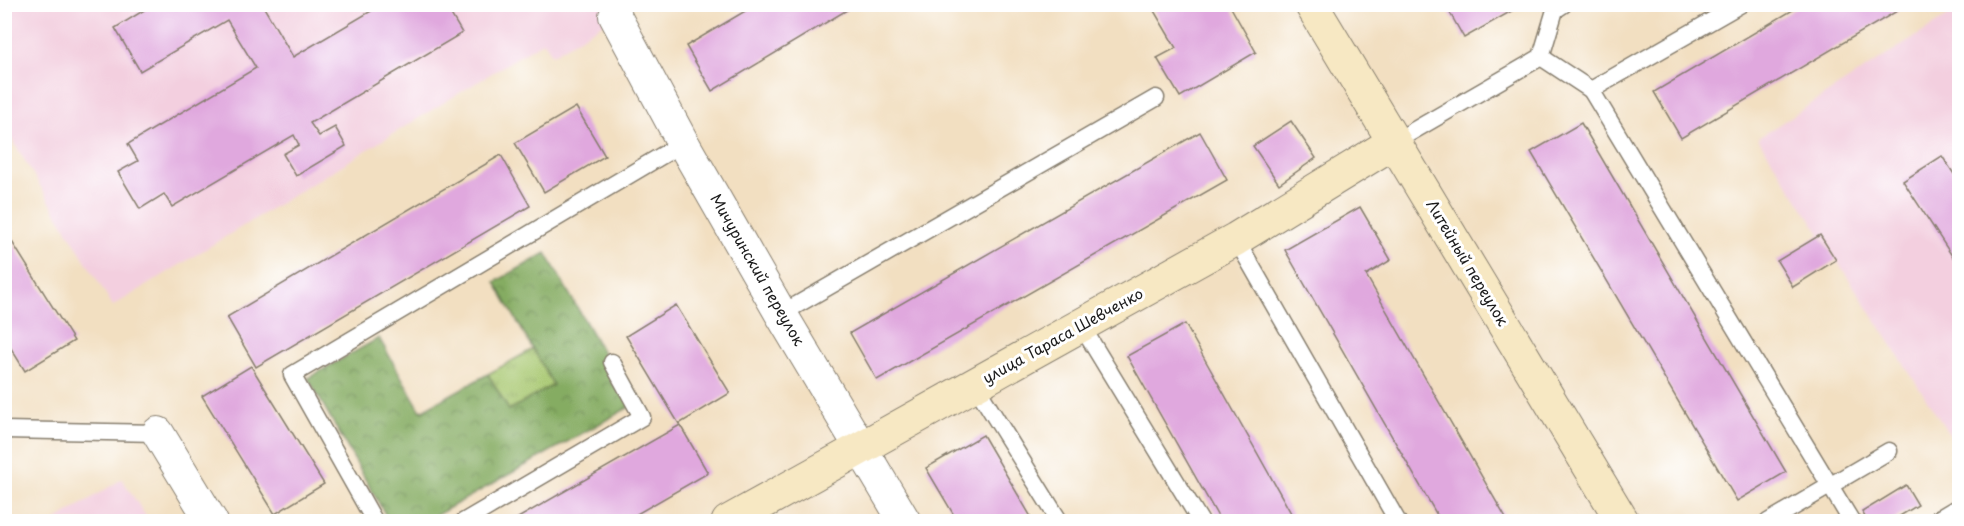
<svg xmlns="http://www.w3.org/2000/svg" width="1964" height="526" font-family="'Playpen Sans',sans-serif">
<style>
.built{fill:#f3cfdf}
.forest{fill:url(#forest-crowns);stroke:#50643f;stroke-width:1.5}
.park{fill:url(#park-tufts);stroke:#627246;stroke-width:1.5}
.building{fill:#e0a8de}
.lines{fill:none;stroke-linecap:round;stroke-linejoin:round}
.lane-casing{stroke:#877e6e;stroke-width:19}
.street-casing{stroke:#877e6e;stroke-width:34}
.secondary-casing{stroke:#877e6e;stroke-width:35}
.lane{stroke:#fff;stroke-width:16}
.street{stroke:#fff;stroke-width:32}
.secondary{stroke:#f7e8c3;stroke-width:33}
.labels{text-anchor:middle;stroke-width:6;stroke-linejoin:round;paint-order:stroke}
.street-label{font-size:15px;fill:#1c1c1c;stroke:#fff}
</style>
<defs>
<pattern id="forest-crowns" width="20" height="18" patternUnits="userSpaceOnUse" patternTransform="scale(1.5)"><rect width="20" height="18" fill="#85ac62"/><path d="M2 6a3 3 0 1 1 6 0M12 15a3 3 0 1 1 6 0" fill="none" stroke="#6c8b50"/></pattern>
<pattern id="park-tufts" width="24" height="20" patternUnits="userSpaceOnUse" patternTransform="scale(1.5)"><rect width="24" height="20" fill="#a7c76f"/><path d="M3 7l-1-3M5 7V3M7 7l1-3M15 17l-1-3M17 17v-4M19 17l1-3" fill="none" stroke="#8faa60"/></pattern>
</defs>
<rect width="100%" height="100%" fill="#fff"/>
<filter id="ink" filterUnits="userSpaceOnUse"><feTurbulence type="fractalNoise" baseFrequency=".0167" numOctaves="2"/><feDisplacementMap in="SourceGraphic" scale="12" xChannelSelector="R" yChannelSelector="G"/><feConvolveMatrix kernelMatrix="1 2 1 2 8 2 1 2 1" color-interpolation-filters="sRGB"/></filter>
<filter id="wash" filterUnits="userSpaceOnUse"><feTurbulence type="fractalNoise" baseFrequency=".008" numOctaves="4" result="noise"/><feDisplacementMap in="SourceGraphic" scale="24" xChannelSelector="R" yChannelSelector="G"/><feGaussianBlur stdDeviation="1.35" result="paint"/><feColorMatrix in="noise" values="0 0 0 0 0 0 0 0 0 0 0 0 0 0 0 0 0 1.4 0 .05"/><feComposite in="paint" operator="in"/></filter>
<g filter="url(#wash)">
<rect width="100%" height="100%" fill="#f2dfc1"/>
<g class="built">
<path d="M5,5h628l-81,50 -8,-14 -431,265 -108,-178z"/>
<path d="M1959,9v423l-8,5 -193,-299z"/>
<path d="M122,479l27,42h-94z"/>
</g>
<path class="forest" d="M546,253l87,152 -207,116h-37l-81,-143 71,-40 42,73 67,-37 21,36 44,-25 -58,-103z"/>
<path class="park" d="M533,349l20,36 -44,25 -21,-36z"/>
<g id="blocks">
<g class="building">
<path d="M154,4h108l31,53 90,-53h62l17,29 -152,90 9,13 16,-9 11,19 -50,30 -13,-22 16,-9 -5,-10 -122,72 -8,-13 -24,15 -22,-37 20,-11 -10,-17 128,-76 -29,-48 -87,51 -25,-43z"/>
<path d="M757,4h100l-145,87 -26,-45z"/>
<path d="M1150,4h79l27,48 -76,45 -23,-39 19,-10z"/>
<path d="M1445,4h70l2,4 -53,30z"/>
<path d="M1803,4h106l-228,134 -27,-46z"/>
<path d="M576,107l29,49 -61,36 -29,-49z"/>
<path d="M1291,121l25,37 -37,26 -26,-38z"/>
<path d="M1581,123l205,349 -49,29 -206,-349z"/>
<path d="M1200,132l27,48 -350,200 -27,-47z"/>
<path d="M501,155l29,51 -274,161 -29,-50z"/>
<path d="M1942,156l18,27v85l-57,-87z"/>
<path d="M1360,207l31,53 -25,15 142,247h-67l-156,-272z"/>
<path d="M4,229l70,112 -49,30 -21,-34z"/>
<path d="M1820,235l16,25 -43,27 -16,-26z"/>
<path d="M676,305l54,88 -51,31 -53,-88z"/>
<path d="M1185,324l111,198h-75l-94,-166z"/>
<path d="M251,366l73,118 -49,30 -73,-118z"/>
<path d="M680,425l28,48 -85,49h-112z"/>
<path d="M983,435l51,87h-76l-32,-54z"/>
<path d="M1906,485l12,20 -28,17h-22l-6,-10z"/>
</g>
</g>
</g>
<g filter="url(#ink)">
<use href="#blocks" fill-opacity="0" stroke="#877e6e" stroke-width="1.5"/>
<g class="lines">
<g class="lane-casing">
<g id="lane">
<path d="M1741,4l-150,86 261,432"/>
<path d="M1541,57l50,33"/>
<path d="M1394,142l147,-85 14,-47 9,-6"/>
<path d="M1236,239l162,283"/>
<path d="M781,314l375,-216"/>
<path d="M1081,325l120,197"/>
<path d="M975,385l85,137"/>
<path d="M4,430l154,3"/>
<path d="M375,522l-83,-147 391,-232"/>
<path d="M463,522l179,-105 -30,-55"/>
<path d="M1768,522l121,-71"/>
<path d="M1933,522l27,-16"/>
</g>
</g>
<g class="street-casing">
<g id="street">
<path d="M615,16l68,127 98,171 124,208"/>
<path d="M158,433l54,89"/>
</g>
</g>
<g class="secondary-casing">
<g id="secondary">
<path d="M1311,4l312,518"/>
<path d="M728,522l508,-283 158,-97"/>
</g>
</g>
<use href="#lane" class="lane"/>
<use href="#street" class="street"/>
<use href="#secondary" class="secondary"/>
</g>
</g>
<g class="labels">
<g class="street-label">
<text transform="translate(1467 263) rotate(59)" y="5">Литейный переулок</text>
<text transform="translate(757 270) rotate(60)" y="5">Мичуринский переулок</text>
<text transform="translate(1063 336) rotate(-29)" y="5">улица Тараса Шевченко</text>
</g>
</g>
<rect width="1964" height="526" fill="none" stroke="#fff" stroke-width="24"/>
</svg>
